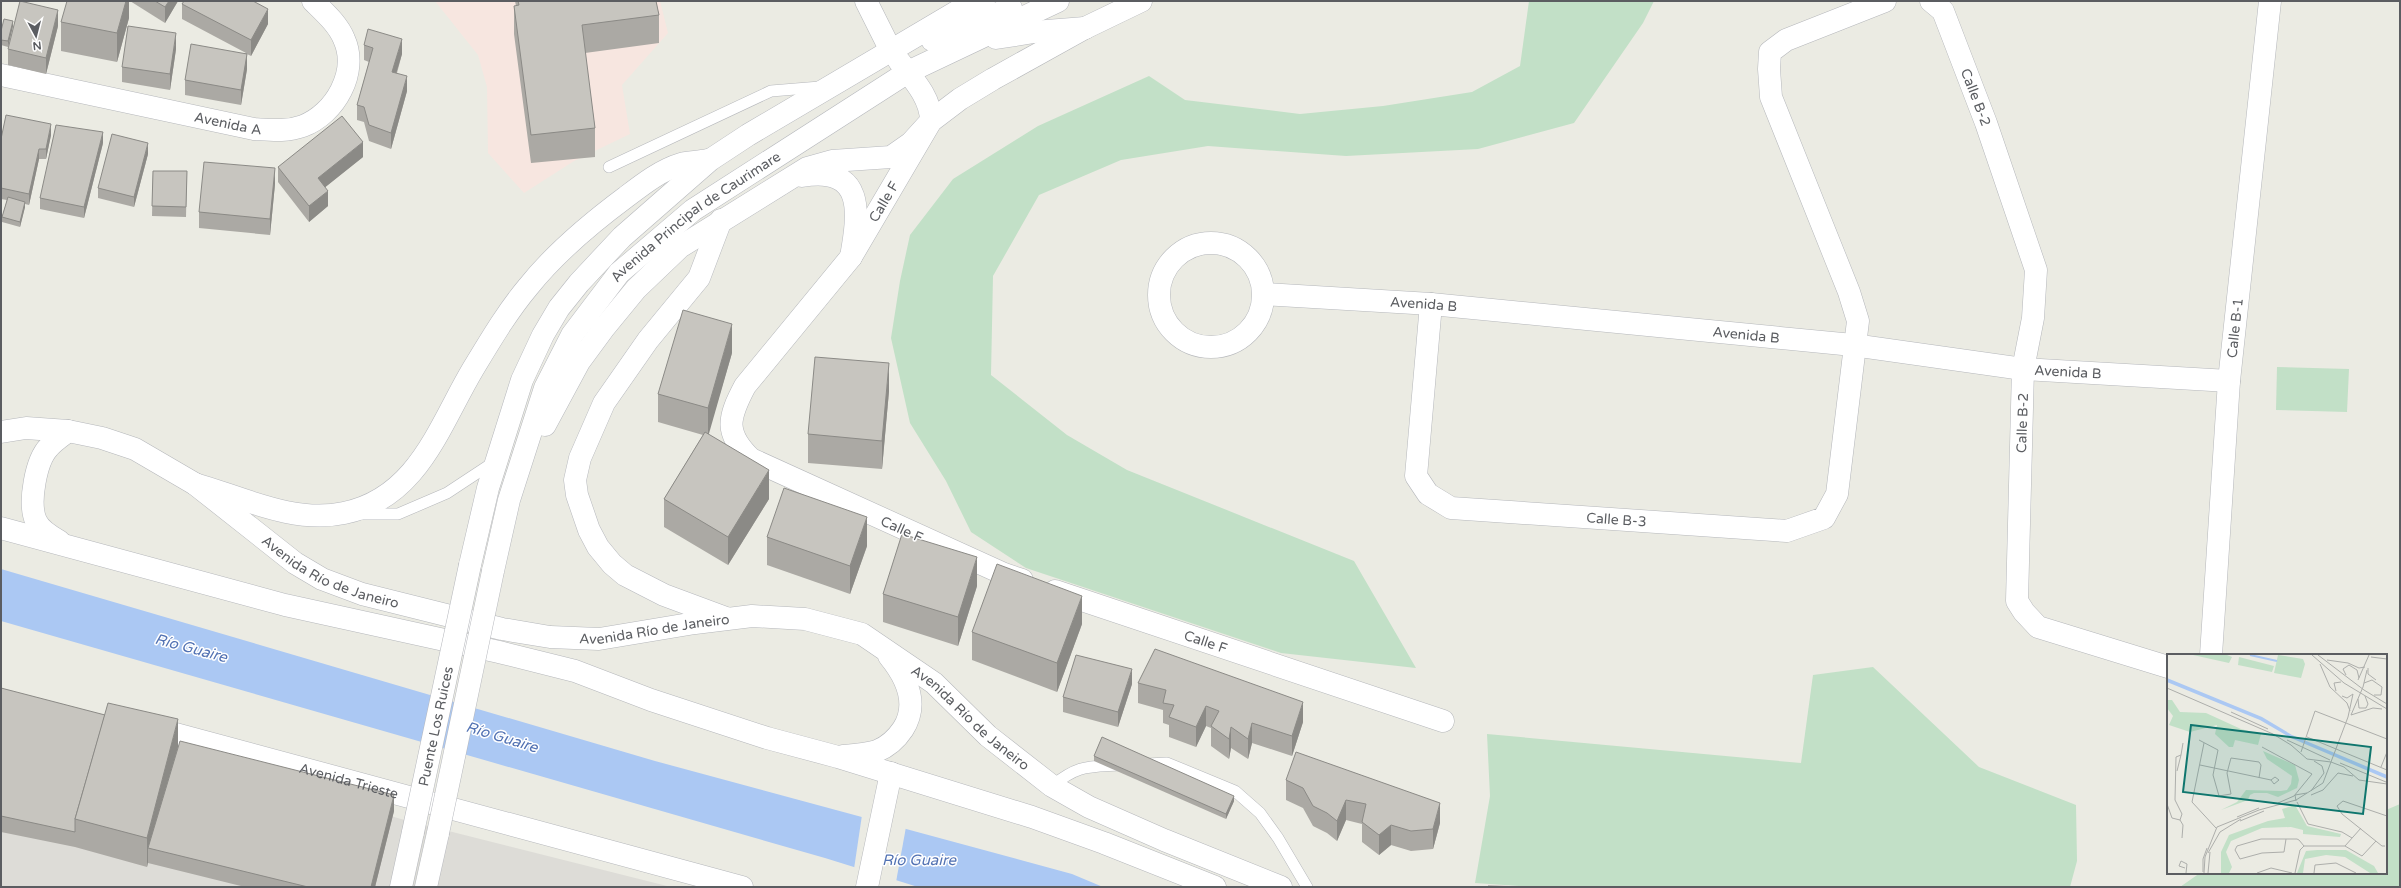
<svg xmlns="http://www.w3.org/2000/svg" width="2401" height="888" font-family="'Varela Round',sans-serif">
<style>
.industrial{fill:#dddcd7}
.medical{fill:#f7e6e0}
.green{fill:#c2e0c7}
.water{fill:#abc8f3}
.pier{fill:#ebebe3}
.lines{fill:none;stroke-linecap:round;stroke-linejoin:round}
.service-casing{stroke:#b5b7bb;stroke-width:12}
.minor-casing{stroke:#b5b7bb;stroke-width:23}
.tertiary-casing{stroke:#b5b7bb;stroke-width:23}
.secondary-casing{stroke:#b6b8bd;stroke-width:23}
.service{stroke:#fff;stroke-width:11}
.minor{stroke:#fff;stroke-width:22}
.tertiary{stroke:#fff;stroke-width:22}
.secondary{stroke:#fff;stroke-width:22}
.secondary-bridge-casing{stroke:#b6b8bd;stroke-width:23;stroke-linecap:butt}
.secondary-bridge{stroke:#fff;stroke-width:22}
.wall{fill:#aba9a4}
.shaded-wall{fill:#8b8a86}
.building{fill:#c7c5bf;stroke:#8b8a86}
.labels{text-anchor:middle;stroke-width:3;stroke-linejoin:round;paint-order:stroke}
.street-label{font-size:14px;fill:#5b5d61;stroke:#fff}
.water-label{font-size:15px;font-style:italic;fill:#5272b3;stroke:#fff}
.inset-river{fill:none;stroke:#abc8f3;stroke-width:2}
.inset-road{fill:none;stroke:#adaeab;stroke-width:1}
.view{fill:#0f766e;fill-opacity:0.15;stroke:#0f766e;stroke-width:2}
.inset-edge{fill:none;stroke:#5b5d61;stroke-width:2}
</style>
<rect width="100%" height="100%" fill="#ebebe3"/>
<path class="industrial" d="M1,702l400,117 270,68h-670z"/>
<path class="medical" d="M435,1h225l8,32 -46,52 8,49 -56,27 -50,32 -36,-40 -1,-66 -9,-32z"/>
<g class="green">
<path d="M1529,1h125l-11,22 -69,100 -96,26 -132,7 -138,-10 -87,14 -82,35 -46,81 -2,99 76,60 60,35 227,91 62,107 -135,-15 -255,-85 -55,-36 -25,-51 -36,-58 -19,-85 9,-57 10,-46 43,-56 85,-53 111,-50 36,24 115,14 83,-8 89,-14 48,-26z"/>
<path d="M2277,367l72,2 -2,43 -71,-2z"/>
<path d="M1873,667l106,100 97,38 1,56 -7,26h-536l-59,-4 15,-87 -3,-62 314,29 12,-88z"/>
<path d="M2400,804v83h-220l20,-14h186v-63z"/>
</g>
<path class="water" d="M1,569l654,192 417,113 31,13h-185l-93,-29 -824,-237z"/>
<path class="pier" d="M862,815l44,12 -10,55 -42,-13z"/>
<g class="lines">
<g class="service-casing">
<g id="service">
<path d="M609,167l162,-76 49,-4"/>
<path d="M361,514h37l49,-21 47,-31"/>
<path d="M1147,764l20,-1 68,28 25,22 18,25 29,49"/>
<path d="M1052,786c26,-21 35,-19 67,-21"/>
</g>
</g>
<g class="minor-casing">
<g id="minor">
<path d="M866,1l25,50"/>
<path id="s1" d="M1931,1l12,10 43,112 50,147 -3,48 -10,51 -6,232 7,11 14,15 130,40"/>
<path id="s2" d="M1,75l253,54c17,1 32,3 49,-3 32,-12 56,-54 41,-87 -6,-15 -20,-27 -31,-38"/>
<circle cx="1211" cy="295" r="52"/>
<path id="s3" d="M1264,294l167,10 422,41 170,24 206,12"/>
<path id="s4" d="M1431,304l-15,172 12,18 23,14 336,23 37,-13 13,-24 21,-173 -9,-29 -78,-195 -2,-28 1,-17 16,-12 99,-39"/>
<path id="s5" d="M1022,580l-18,-6 -253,-115c-27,-26 -23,-41 -6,-73l106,-129 80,-136 29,-22 33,-20 92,-51 56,-27"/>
<path id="s6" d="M1055,591l388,130"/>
<path id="s7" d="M2211,655l18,-274 41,-380"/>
<path id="s8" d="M150,727l592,160"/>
<path d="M867,887l24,-114"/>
</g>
</g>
<g class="tertiary-casing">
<g id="tertiary">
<path id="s9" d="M1,432l25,-4 42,3 34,7 33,11 60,35 100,79 27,16 40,15 140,35 48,8 49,2 96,-16 57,-7 53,3 57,15 72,49 54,53 64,50 37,21 75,33 117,47"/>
<path d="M1,528l284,77 214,47 76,19 76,29 116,38 71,19 194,60 72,26 111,44"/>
<path d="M59,541c-9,-5 -19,-11 -23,-20 -8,-18 0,-61 13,-74 5,-6 13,-11 19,-16"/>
<path d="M843,756c11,-1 23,-2 34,-5 10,-4 20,-13 26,-22 16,-25 4,-51 -14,-73"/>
</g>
</g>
<g class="secondary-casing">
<g id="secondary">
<path d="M996,38l38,-6 51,-4"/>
<path d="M932,40l79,-32"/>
<path d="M802,176c63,-10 57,36 49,81"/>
<path d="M721,220l-22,58 -51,62 -44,63 -24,55 -5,22 2,15 12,35 9,17 14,17 13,11 39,20 62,23"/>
<path d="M545,425l34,-63 25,-34 32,-39 44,-42 127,-79 25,-7 59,-4 20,-14 20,-22c0,-23 -18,-42 -32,-60"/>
<path d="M195,484c46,13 99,40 149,29 74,-15 95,-87 129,-144 17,-28 34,-57 55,-82 27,-34 63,-64 98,-90 17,-13 35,-27 55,-33 9,-2 19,-2 27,-4"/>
<path d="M470,565l18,-77 34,-108 21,-45 16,-27 20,-25 43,-46 88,-77 38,-25 210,-124 26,-10"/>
<path id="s10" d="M493,571l16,-71 36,-112 27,-53 47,-62 74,-63 215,-138 150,-71"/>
<path d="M401,887l12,-55"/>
<path d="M426,887l12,-54"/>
</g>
</g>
<use href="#service" class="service"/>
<use href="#minor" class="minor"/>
<use href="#tertiary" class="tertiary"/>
<use href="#secondary" class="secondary"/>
<g class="secondary-bridge-casing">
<g id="secondary-bridge">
<path id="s11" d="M413,832l57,-267"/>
<path d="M438,833l55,-262"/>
</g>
</g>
<use href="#secondary-bridge" class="secondary-bridge"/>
</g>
<g class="wall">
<path d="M129,1v17l-12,44 -56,-11v-29z"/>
<path d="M130,1h48l-13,22z"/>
<path d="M515,1h141l3,14v28l-74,10 10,75v29l-64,6 -17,-129v-28h2z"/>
<path d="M182,4l86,20 -17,32 -4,-2v15l-6,36 -56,-10v-15l61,-27 -64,-34z"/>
<path d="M13,26l-5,21 -7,-2v-14z"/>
<path d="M58,26l-12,48 -38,-9v-16z"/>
<path d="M364,45l38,9 -5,19 10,18 -16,58 -22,-8 -5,-19 -7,-2v-15l12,-43 -5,-2z"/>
<path d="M176,49l-6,41 -48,-8v-15z"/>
<path d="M51,135l-5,24h-7l-10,46 -4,-1v3l-5,20 -18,-5v-5l5,-17 -6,-1v-60z"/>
<path d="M103,143l-19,75 -44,-9v-11z"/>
<path d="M148,154l-14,53 -36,-9v-10z"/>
<path d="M363,157l-38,30 3,19 -19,16 -31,-40v-15z"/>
<path d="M153,171h34l-1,46 -34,-1z"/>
<path d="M275,184l-5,51 -71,-7v-16z"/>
<path d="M732,353l-24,81 61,65 -41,66 -64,-38v-28l39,-64 -45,-13v-28z"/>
<path d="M889,391l-7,78 -74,-6v-29z"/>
<path d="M767,537l100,9 -17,48 -83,-29z"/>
<path d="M977,586l-19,60 -75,-24v-28z"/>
<path d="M1082,624l-25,68 -85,-32v-28z"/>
<path d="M1138,683l165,39 -11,34 -40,-13 -4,16 -17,-11 -2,11 -18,-13v-18l-5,-2 -10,21 -27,-10v-12l-6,-2v-13l-25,-7z"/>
<path d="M1132,684l-14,43 -55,-15v-15z"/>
<path d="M1,688l177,58 216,65 -19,76h-130l-97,-24v-1l-1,5 -72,-20 -74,-15z"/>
<path d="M1094,756l140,45 -8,18 -132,-58z"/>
<path d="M1286,780l154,43 -7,26 -22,2 -20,-6 -12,10 -17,-13v-18l-16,-4 -9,21 -10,-8 -14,-7 -10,-18 -17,-8z"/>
</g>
<g class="shaded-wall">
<path d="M126,1h3v17l-12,44v-29z"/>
<path d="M169,1h9l-13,22v-16z"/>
<path d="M268,9v15l-17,32v-16z"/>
<path d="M58,10v16l-12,48v-16z"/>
<path d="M13,21v5l-5,21v-6z"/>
<path d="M176,33v16l-6,41v-16z"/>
<path d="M402,39v15l-10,33v-15z"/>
<path d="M247,54v15l-6,36v-15z"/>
<path d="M407,76v15l-16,58v-16z"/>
<path d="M51,124v11l-5,24v-10z"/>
<path d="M103,132v11l-19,75v-11z"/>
<path d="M363,142v15l-45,36v-15z"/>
<path d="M148,143v11l-14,53v-10z"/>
<path d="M39,149v10l-10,46v-11z"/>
<path d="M275,168v16l-5,51v-16z"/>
<path d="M328,191v15l-19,16v-16z"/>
<path d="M25,202v5l-5,20v-5z"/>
<path d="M732,324v29l-24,84v-29z"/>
<path d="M889,363v28l-7,78v-28z"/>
<path d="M769,470v29l-41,66v-28z"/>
<path d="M867,517v29l-17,48v-28z"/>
<path d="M977,557v29l-19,60v-29z"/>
<path d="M1082,596v28l-25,68v-29z"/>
<path d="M1132,669v15l-14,43v-15z"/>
<path d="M1303,702v20l-11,34v-20z"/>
<path d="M1206,706v20l-10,21v-20z"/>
<path d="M178,719v28l-30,101v14l-1,5v-29z"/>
<path d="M1252,723v20l-4,16v-20z"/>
<path d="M1231,727v21l-2,11v-20z"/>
<path d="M394,795v16l-19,76h-4z"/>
<path d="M1234,796v5l-8,18v-5z"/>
<path d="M1346,800v20l-9,21v-20z"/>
<path d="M1440,803v20l-7,26v-20z"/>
<path d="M1391,825v20l-12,10v-20z"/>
</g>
<g class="building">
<path d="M20,1l38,9 -12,48 -38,-9z"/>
<path d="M67,1h59l-9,32 -56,-11z"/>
<path d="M155,1h14l-4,6z"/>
<path d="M184,1h69l15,8 -17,31 -69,-36z"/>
<path d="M518,1h138l3,14 -77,10 13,103 -64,7 -17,-129 5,-1z"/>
<path d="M4,19l9,2 -5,20 -7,-1v-9z"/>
<path d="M128,26l48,7 -6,41 -48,-7z"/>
<path d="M368,29l34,10 -10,33 15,4 -16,57 -22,-8 -5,-18 -7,-2 16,-57 -9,-3z"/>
<path d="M191,44l56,10 -6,36 -56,-10z"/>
<path d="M6,115l45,9 -5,25h-7l-10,45 -28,-6v-49z"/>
<path d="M342,116l21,26 -45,36 10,13 -19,15 -31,-39z"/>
<path d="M56,125l47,7 -19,75 -44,-9z"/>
<path d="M112,134l36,9 -14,54 -36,-9z"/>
<path d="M204,162l71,6 -5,51 -71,-7z"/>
<path d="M153,171h34l-1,36 -34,-1z"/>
<path d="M8,197l17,5 -5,20 -18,-5z"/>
<path d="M683,310l49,14 -24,84 -50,-14z"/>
<path d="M815,357l74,6 -7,78 -74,-7z"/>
<path d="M705,432l64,38 -41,67 -64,-38z"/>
<path d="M784,488l83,29 -17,49 -83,-29z"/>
<path d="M902,534l75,23 -19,60 -75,-23z"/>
<path d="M997,564l85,32 -25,67 -85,-31z"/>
<path d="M1155,649l148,53 -11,34 -40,-13 -4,16 -17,-12 -2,12 -18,-13 8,-15 -13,-5 -10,21 -27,-10 5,-12 -11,-2 3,-13 -28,-7z"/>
<path d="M1076,655l56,14 -14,43 -55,-15z"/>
<path d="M1,688l104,27 -30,104v13l-74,-16z"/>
<path d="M108,703l70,16 -31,119 -72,-19z"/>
<path d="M1102,737l132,59 -8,18 -132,-58z"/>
<path d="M180,741l214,54 -23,92h-63l-160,-39z"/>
<path d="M1296,752l144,51 -7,26 -22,2 -20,-6 -12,10 -17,-13 4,-18 -20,-4 -9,21 -10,-8 -14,-7 -10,-18 -17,-8z"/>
<path d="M1488,886l40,1h-40z"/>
</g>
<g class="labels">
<g class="street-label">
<text dy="5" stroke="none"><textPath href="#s1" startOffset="108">Calle B-2</textPath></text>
<text dy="5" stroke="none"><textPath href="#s2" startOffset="232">Avenida A</textPath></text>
<text dy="5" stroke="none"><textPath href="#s5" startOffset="610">Calle F</textPath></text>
<text dy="5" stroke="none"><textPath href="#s10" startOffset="423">Avenida Principal de Caurimare</textPath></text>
<text dy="5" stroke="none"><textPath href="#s3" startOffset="160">Avenida B</textPath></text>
<text dy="5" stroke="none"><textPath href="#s7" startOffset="328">Calle B-1</textPath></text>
<text dy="5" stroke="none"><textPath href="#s3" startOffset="484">Avenida B</textPath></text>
<text dy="5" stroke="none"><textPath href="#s3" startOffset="808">Avenida B</textPath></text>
<text transform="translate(2022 423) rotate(-88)" y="5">Calle B-2</text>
<text dy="5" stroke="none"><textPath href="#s4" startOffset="387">Calle B-3</textPath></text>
<text transform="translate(902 529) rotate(24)" y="5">Calle F</text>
<text dy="5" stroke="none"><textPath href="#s9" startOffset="370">Avenida Río de Janeiro</textPath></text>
<text dy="5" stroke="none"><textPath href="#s9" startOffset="706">Avenida Río de Janeiro</textPath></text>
<text dy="5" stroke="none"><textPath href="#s6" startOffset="159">Calle F</textPath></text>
<text dy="5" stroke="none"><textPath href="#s9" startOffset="1054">Avenida Río de Janeiro</textPath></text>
<text dy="5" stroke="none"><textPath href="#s11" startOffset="108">Puente Los Ruices</textPath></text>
<text dy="5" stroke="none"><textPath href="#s8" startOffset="206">Avenida Trieste</textPath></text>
</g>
<g class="water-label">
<text transform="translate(191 648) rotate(15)" y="5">Río Guaire</text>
<text transform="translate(502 737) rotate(17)" y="5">Río Guaire</text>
<text x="919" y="865">Río Guaire</text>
</g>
</g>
<g transform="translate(2167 654)">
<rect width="220" height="220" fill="#ebebe3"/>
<path d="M26,1h34l5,2 -3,6zM111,1l25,4 2,5 -4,14 -27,-5zM72,3l35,9 -2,6 -34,-7zM0,46h5l8,12 26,1 35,16 20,5 -3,11 -23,-5 -2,7h-4l-14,-13 2,-9 -27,7 -21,-7 4,-9 -6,-8zM96,97l32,14 4,15 -2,8 -19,9 -11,-4h-13l-4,2 -2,5 -27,10 16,-8 9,-12 35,1 6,-1 4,-6 1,-8 -25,-17zM128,151l12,21 34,8 -1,3 -37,-3v-4l-12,-3 -29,1 -31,13 -5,11 6,15 -3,6h-8v-21l8,-17 39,-14 17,-3 -3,-9zM150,196h29l28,16 4,7h-8l-25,-16 -19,-2 -21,4 -2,14h-6l9,-22z" fill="#c2e0c7"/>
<path d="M0,24l95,39 30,18 95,40v4l-96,-41 -31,-18 -93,-38z" fill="#abc8f3"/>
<path class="inset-river" d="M83,1l27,6"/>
<path class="inset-road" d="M145,1l32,28 43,26M151,1l46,35 23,14M204,3l16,2M160,6l21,3 11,5 6,-1M153,10l10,23 17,16 3,8M201,14v6l8,6M179,21l-3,-6 6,-4 8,5 2,8M191,26l11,-25M197,29l8,-3 10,7 -1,8h-7M0,34l106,46 18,11 16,14 24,3 13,5 15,13 28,4M169,37l-2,-8 7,-1M175,42l5,2 6,-4M191,45l1,9h7l2,-4 -3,-8M64,58l37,17M184,61l12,-28 4,-17M184,61l22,-7 9,1M140,83l80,33M32,86l19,10 -5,25 6,21 12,-2 -4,-21 4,-15 28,4 2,3 -2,13M120,86l43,20M37,89l-12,59 24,26M95,93l50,27 -18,22 -16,7M134,98l14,-41 72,28M14,101l2,-12M173,109l46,19M33,111l71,15 3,4 5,-4 -4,-3 -4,3M214,113l6,-15M144,137l13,-18 -2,-7 -8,-5M144,141l12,-5 15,-17 15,3M129,147l-1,-6 12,-2M130,148l11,22 34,8 10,6M0,150l5,14 8,2 2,-6 -7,-14 1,-43 5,-2 -4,16M70,163l22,-9M13,166l3,5 -1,13M73,167l24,-10M119,185l-2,13 -22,1 -22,6 -5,-9 2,-4 24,-7h36l2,1 5,6M178,192l17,10 14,-15M218,192h-3l-40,-32 -5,-8 6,-5 44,15M41,199l12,-21 21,-13M18,214l-6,-2 2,-5 6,3 -1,9M36,218v-13l4,-11M37,219l1,-16 12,-30 42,-17 37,-10 27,-17 25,-66 5,-23M41,219l2,-21M90,219l14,-5 21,5M128,219l5,-23 4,-4h41l16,-18M147,219l1,-8 21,-2 20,10"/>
<path class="view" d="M24,71l180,22 -8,67 -180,-22z"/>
<rect width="220" height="220" class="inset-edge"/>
</g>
<rect width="2401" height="888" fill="none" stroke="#5b5d61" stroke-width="4"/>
<g transform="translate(36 36) rotate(173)" stroke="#ffffff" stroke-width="3" paint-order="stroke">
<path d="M0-3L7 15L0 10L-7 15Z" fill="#5b5d61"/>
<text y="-6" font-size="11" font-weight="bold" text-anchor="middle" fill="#5b5d61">N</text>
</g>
</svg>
